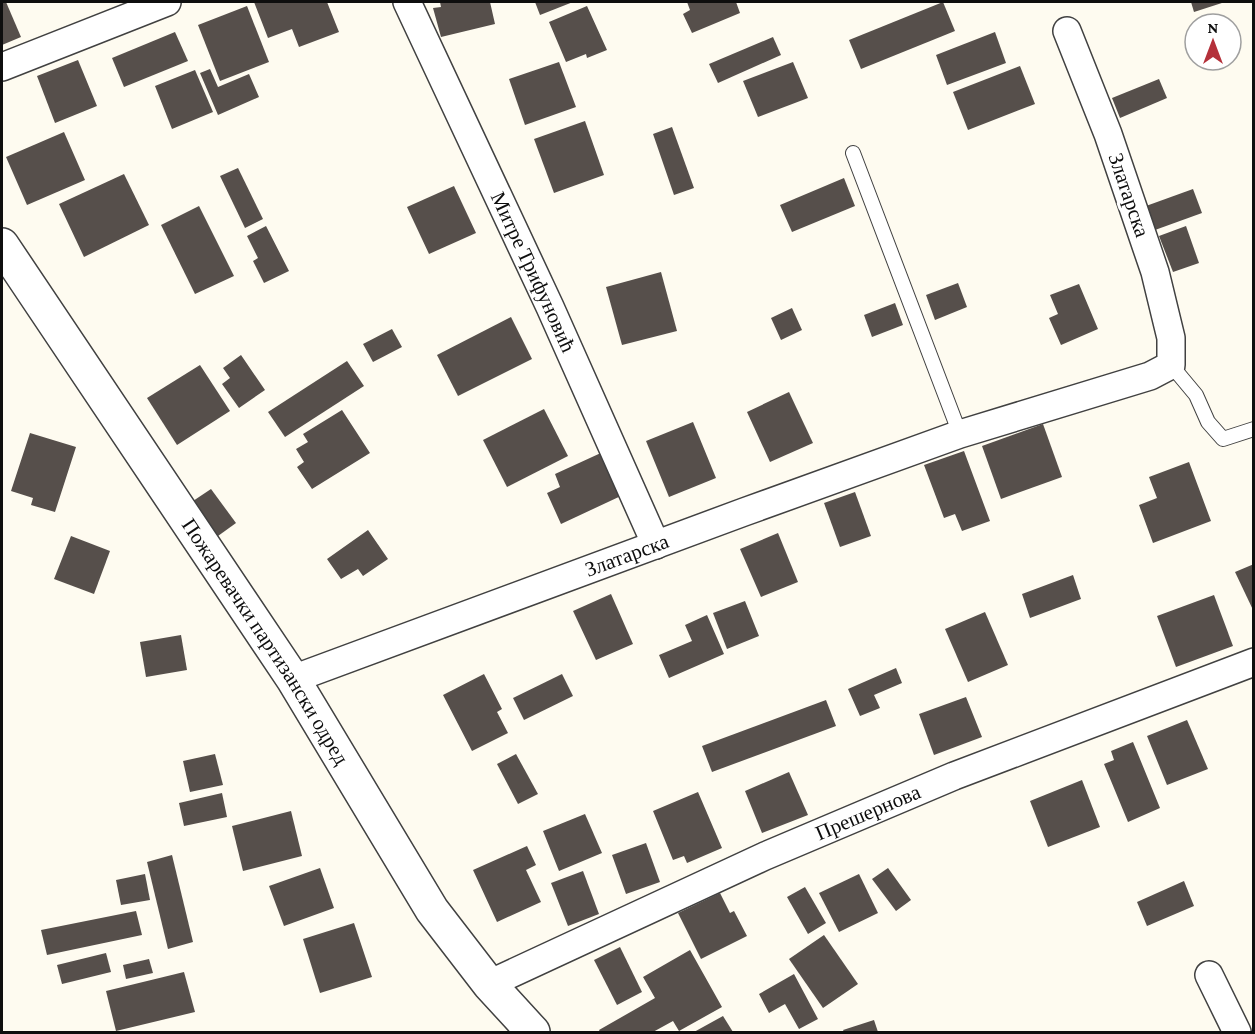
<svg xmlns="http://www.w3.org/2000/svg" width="1255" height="1034" font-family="'Crimson Pro',serif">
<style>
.building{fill:#564f4b}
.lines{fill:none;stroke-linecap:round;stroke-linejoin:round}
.service-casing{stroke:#414141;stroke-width:16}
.minor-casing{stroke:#414141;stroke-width:30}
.tertiary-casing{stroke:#414141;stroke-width:36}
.service{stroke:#fff;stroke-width:14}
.minor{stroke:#fff;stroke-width:27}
.tertiary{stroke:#fff;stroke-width:33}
.labels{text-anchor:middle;stroke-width:6;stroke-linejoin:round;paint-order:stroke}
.street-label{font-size:21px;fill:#0e0e0e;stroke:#fff}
</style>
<rect width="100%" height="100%" fill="#fefbf0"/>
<g class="building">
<path d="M2,2h4l15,35 -19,8z"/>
<path d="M254,2h73l12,30 -40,15 -7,-18 -24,9z"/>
<path d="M440,2h50l5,22 -54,13 -8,-29 8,-1z"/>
<path d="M535,2h38l-33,13z"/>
<path d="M687,2h49l4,11 -48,20 -9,-19 7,-4z"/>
<path d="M943,2l12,29 -94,38 -12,-29z"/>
<path d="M1191,2h34l-31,10z"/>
<path d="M247,6l22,56 -49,19 -22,-56z"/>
<path d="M587,6l20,44 -20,8 -1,-4 -20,8 -17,-40z"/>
<path d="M175,32l13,29 -64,26 -12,-29z"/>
<path d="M995,32l11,31 -59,22 -11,-30z"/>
<path d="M773,37l8,18 -63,28 -9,-19z"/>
<path d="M78,60l19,46 -42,17 -18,-47z"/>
<path d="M559,62l17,45 -51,18 -16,-46z"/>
<path d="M793,62l15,36 -50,19 -15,-36z"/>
<path d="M1020,66l15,38 -67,26 -15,-38z"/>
<path d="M210,69l8,18 31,-13 10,23 -41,18 -18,-42z"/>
<path d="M195,70l18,42 -41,17 -17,-43z"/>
<path d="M1159,79l8,19 -47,20 -8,-20z"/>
<path d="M585,121l19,54 -50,18 -20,-54z"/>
<path d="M672,127l22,61 -20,7 -21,-61z"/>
<path d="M64,132l21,48 -58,25 -21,-48z"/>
<path d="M238,168l25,51 -18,9 -25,-52z"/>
<path d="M124,174l25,51 -65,32 -25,-53z"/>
<path d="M844,178l11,28 -63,26 -12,-27z"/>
<path d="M454,186l22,47 -47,21 -22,-47z"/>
<path d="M1193,189l9,24 -47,17 -9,-24z"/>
<path d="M199,206l35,70 -39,18 -34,-69z"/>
<path d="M266,226l23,45 -25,12 -11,-22 5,-3 -11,-22z"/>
<path d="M1186,226l13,37 -26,9 -14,-36z"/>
<path d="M661,272l16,59 -55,14 -16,-58z"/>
<path d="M958,283l9,24 -32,13 -9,-25z"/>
<path d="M1079,284l19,45 -37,16 -12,-27 9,-4 -8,-19z"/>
<path d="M895,303l8,22 -31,12 -8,-22z"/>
<path d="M792,308l10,22 -21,10 -10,-22z"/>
<path d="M511,317l21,42 -74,37 -21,-41z"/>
<path d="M392,329l10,18 -29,15 -10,-18z"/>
<path d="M241,355l24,35 -26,18 -17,-24 8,-6 -7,-10z"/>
<path d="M347,361l17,25 -79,51 -17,-25z"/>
<path d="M200,365l30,46 -53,34 -30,-47z"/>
<path d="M789,392l24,51 -43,19 -23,-50z"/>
<path d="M544,409l24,47 -61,31 -24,-47z"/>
<path d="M342,410l28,43 -58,36 -15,-22 7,-5 -8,-13 12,-7 -5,-8z"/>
<path d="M693,422l23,56 -47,19 -23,-56z"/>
<path d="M1043,424l19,53 -61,22 -19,-53z"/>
<path d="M30,433l46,14 -21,65 -24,-7 2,-7 -22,-7z"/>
<path d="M964,451l26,70 -28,10 -7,-17 -11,4 -20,-53z"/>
<path d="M603,452l20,43 -62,29 -14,-31 13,-6 -5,-13z"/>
<path d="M1189,462l22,59 -58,22 -14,-38 18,-7 -8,-21z"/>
<path d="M211,489l25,34 -18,13 -25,-35z"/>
<path d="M855,492l16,44 -31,11 -16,-44z"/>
<path d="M368,530l20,29 -25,17 -5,-7 -17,10 -14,-20z"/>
<path d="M778,533l20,49 -37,15 -21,-48z"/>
<path d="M71,536l39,15 -16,43 -40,-15z"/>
<path d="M1254,564v48l-19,-40z"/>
<path d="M1073,575l8,24 -51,19 -8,-24z"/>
<path d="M611,594l22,50 -37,16 -23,-49z"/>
<path d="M1214,595l19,51 -57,21 -19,-51z"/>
<path d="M745,601l14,35 -32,13 -14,-36z"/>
<path d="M985,612l23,53 -40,17 -23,-53z"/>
<path d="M707,615l17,39 -55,24 -10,-23 33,-14 -7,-16z"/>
<path d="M181,635l6,35 -41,7 -6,-35z"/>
<path d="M896,668l6,15 -28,12 6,13 -20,8 -12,-27z"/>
<path d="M484,674l18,35 -5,3 11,21 -36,18 -29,-56z"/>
<path d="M562,674l11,22 -49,24 -11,-22z"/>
<path d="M966,697l16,40 -48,18 -15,-41z"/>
<path d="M826,700l10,26 -124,46 -10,-26z"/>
<path d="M1187,720l21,49 -41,16 -20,-49z"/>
<path d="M1133,742l27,66 -32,14 -24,-58 10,-4 -3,-9z"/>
<path d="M215,754l8,31 -33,7 -7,-31z"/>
<path d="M516,754l22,40 -20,10 -21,-40z"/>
<path d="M789,772l19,43 -46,18 -17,-42z"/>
<path d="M1082,780l18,47 -52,20 -18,-46z"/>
<path d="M698,792l24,56 -35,15 -3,-7 -11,4 -20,-49z"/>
<path d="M222,793l5,24 -43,9 -5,-23z"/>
<path d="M291,811l11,45 -59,15 -11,-45z"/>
<path d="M585,814l17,39 -43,18 -16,-40z"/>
<path d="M646,843l14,39 -34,12 -14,-39z"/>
<path d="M527,846l9,19 -10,5 15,32 -44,20 -24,-52z"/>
<path d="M172,855l21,87 -25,7 -21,-87z"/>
<path d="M320,868l14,40 -50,18 -15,-40z"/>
<path d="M888,868l23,32 -15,11 -24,-32z"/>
<path d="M583,871l16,43 -31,12 -17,-43z"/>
<path d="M145,874l5,26 -29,5 -5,-25z"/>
<path d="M859,874l19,39 -39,19 -20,-39z"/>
<path d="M1184,881l10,25 -47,20 -10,-24z"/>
<path d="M805,887l21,36 -18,11 -21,-37z"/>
<path d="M720,893l10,20 4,-2 13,25 -46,23 -23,-46z"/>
<path d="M136,911l6,24 -95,20 -6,-25z"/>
<path d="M354,923l18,54 -52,16 -17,-54z"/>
<path d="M824,935l34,49 -35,24 -34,-49z"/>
<path d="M620,947l22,45 -25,13 -23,-45z"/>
<path d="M690,950l32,57 -43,24 -6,-10 -20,11h-53l-1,-2 56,-32 -12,-21z"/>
<path d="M106,953l5,19 -49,12 -5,-19z"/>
<path d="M149,959l4,14 -27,6 -3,-14z"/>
<path d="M184,972l11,40 -79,19 -10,-40z"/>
<path d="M794,974l24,45 -19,10 -14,-25 -16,9 -10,-19z"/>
<path d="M723,1016l10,16h-39z"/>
<path d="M874,1020l4,12h-34l-1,-2z"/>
</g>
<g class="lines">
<g class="service-casing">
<g id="service">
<path d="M853,153l107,281"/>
<path d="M1171,365l25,30 12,27 15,17 31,-10"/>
</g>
</g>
<g class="minor-casing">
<g id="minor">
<path id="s1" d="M407,2l143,305 106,238"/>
<path d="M2,67l165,-65"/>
<path id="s2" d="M293,679l451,-167 216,-78 190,-58 21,-11v-27l-16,-66 -47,-138 -41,-103"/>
<path d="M1209,975l28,57"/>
<path id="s3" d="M489,984l276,-128 189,-80 300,-114"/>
</g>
</g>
<g class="tertiary-casing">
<g id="tertiary">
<path id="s4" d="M2,245l291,434 139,231 57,74 44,48"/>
</g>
</g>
<use href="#service" class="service"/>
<use href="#minor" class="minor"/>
<use href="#tertiary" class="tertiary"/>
</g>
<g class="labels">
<g class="street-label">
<text transform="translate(1129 195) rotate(71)" y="7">Златарска</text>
<text dy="7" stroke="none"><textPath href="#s1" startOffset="298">Митре Трифуновић</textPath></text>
<text dy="7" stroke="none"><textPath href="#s2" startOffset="356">Златарска</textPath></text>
<text dy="7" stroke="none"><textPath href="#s4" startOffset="476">Пожаревачки партизански одред</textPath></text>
<text dy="7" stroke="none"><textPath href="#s3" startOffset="416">Прешернова</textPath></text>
</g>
</g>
<rect width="1255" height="1034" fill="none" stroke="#0e0e0e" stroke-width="6"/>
<g transform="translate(1213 42)"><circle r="28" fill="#ffffff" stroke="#9f9f9f" stroke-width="1.5"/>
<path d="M0-4.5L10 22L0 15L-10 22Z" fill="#b4303a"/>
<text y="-9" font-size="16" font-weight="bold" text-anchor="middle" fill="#0e0e0e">N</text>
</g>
</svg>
